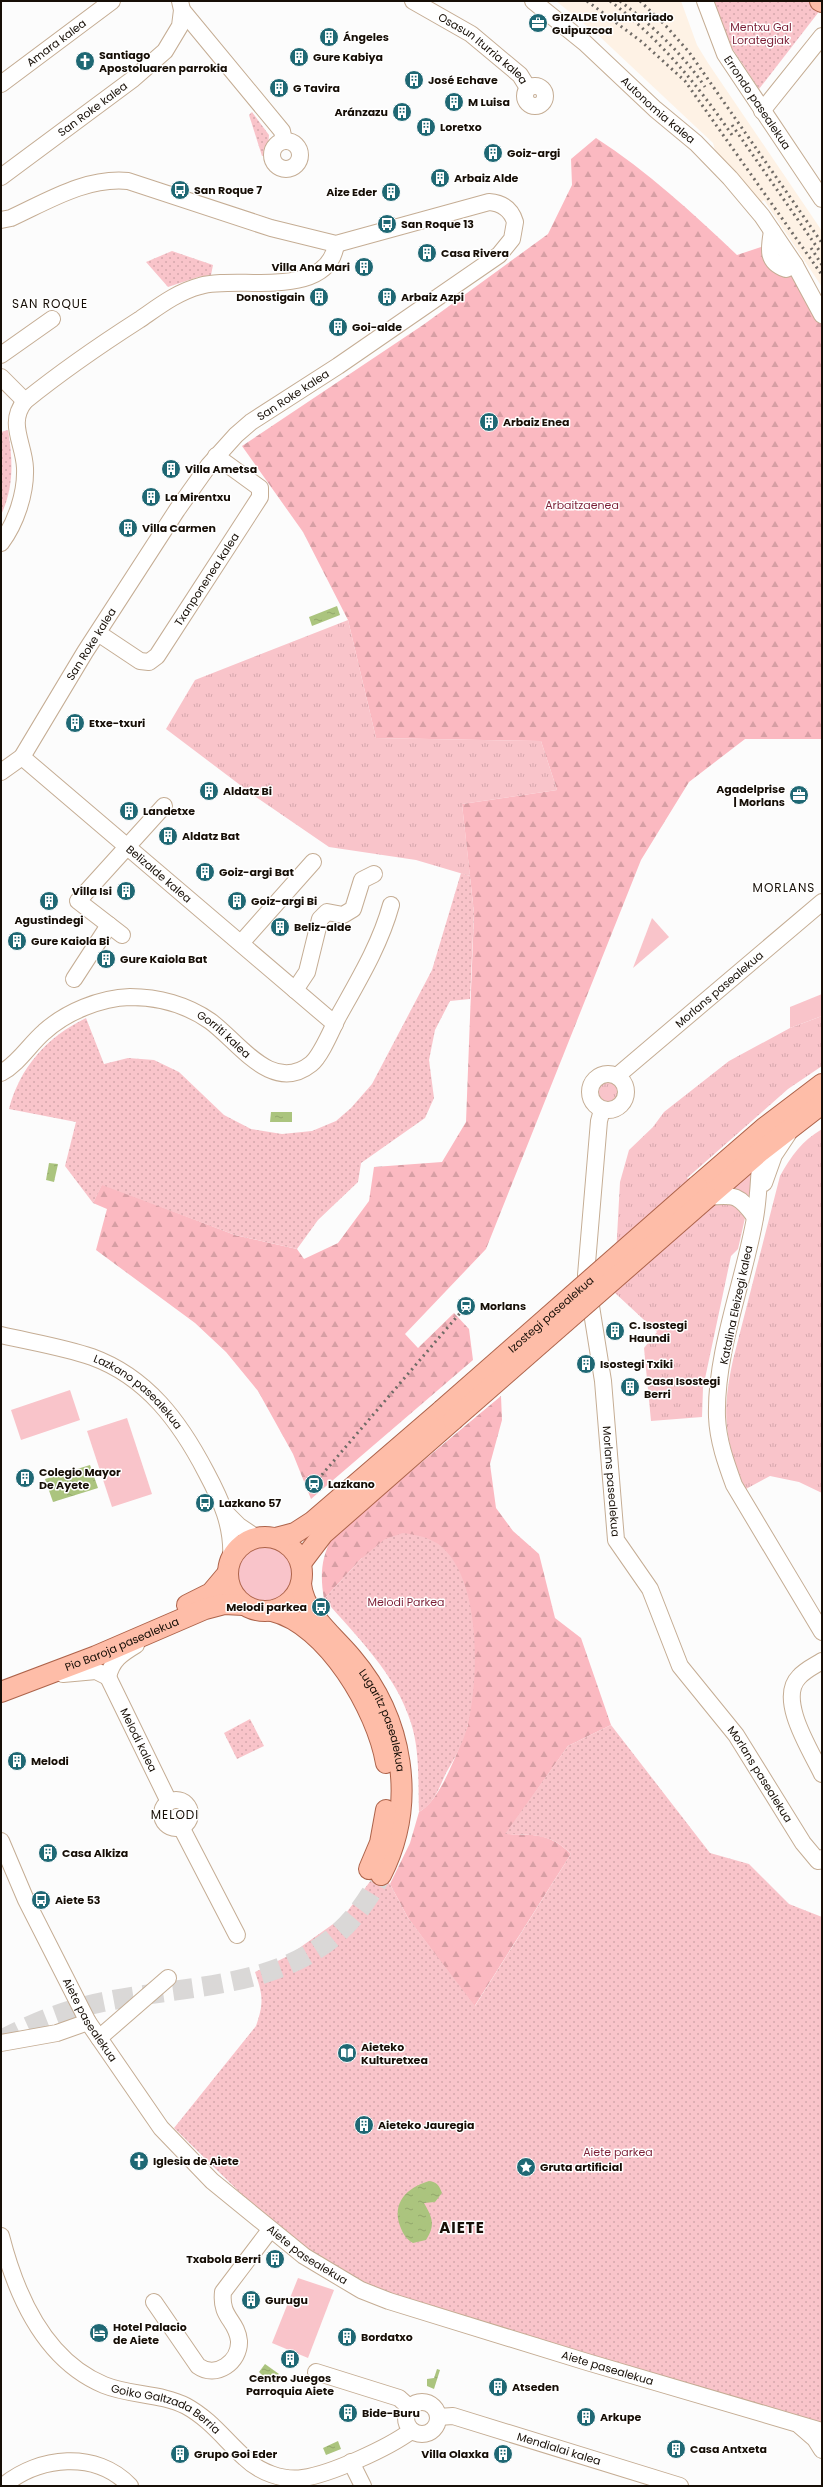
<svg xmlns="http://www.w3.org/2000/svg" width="823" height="2487" font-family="Poppins,sans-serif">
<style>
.built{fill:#fef2e5}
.grass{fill:url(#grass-tufts)}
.forest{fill:url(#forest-firs)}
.park{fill:url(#park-dots)}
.garden{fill:#f9c4ca}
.water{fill:url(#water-ripples)}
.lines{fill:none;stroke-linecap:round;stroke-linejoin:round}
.major-tunnel{stroke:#dad8d7;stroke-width:20;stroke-dasharray:20 10;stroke-linecap:butt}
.minor-casing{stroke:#c5ad94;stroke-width:18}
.major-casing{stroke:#ad634a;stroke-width:22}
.minor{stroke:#fff;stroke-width:16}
.major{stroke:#febda8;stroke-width:20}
.rail{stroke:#706b66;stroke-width:3;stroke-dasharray:2 4;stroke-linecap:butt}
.major-bridge-casing{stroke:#ad634a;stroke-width:22;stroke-linecap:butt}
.major-bridge{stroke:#febda8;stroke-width:20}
.labels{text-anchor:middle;stroke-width:3;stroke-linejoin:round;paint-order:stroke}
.poi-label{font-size:11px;font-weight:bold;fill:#160e06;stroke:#fff;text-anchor:start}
.park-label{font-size:11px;fill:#7b1f36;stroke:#fff}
.street-label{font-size:11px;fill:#160e06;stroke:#fff}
.neighbourhood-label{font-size:12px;letter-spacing:1px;fill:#160e06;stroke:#fff}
.district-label{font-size:15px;font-weight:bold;letter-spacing:1px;fill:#160e06;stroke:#fff}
</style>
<defs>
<pattern id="grass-tufts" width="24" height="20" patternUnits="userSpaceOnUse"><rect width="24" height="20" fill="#f9c4ca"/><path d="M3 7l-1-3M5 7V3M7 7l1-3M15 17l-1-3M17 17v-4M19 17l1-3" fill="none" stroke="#d5a7ac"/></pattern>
<pattern id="forest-firs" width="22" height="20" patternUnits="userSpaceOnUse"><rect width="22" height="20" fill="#fbb9c1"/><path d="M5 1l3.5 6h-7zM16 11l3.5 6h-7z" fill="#d69ea4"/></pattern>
<pattern id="park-dots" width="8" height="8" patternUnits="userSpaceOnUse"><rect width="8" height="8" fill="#f9c4ca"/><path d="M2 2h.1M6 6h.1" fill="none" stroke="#d5a7ac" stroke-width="1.8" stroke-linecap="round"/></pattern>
<pattern id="water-ripples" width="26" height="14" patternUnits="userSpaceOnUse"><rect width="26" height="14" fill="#abc47e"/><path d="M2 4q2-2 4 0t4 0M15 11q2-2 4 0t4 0" fill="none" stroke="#92a76b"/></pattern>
</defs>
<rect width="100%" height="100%" fill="#fcfcfc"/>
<path class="built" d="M556,1h125l16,44 11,18 114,168v56l-58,-87 -4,3 -45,-53 -2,-7 -115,-108z"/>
<g class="grass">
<path d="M348,620l28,118 165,3 16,49 -95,14 8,72 -54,-16 -87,-13 -73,-50 -90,-68 29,-49z"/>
<path d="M822,1016v50l-34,23 -101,89 25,25 18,-2 13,10 2,7 -7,31 -7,7 -28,132 -1,29 -51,4 -7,-73 13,-16 -43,-40 6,-110 9,-32 24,-23 11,-15 65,-51 61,-33z"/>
<circle cx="608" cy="1092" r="11"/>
<path d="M822,1129v364l-23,-11 -29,-6 -26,14c-19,-53 -23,-75 -11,-130l47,-184c11,-20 22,-35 42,-47z"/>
</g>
<g class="forest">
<path d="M596,138c51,33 97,75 141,117l27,-9 29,28 29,51v414h-77l-56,43 -48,78 -155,389 -81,85 13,14 36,-35 15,16 4,31 -162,139 -18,-45 -35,-63 -32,-39 -31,-29 -99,-73 11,-41 -14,-6 9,-19 133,51 62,14 7,10 34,-16 31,-42 5,-34 68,-5 24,-40 8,-209 -12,-109 95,-14 -16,-49 -165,-3 -28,-118 -45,-88 -61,-86 181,-121 125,-91 24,-49 -1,-26z"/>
<path d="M501,1396l1,24 -12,44 6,44 17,23 26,23 16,64 26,20 30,87 -43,21 -62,88c28,1 44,-1 65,20l-97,153 -66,-89 -18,-34 20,-41 9,-31c23,-13 39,-63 49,-87l-106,-167 -38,41c-4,-24 -3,-40 8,-62z"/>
</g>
<g class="park">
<path d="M714,1h96l11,8 -62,80 -29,-44z"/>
<path d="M252,112l17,23 -2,20 -5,1 -13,-41z"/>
<path d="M172,251l41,14 -2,10 -13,2 -30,10 -22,-25z"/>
<path d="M8,430c5,31 6,57 -7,85v-83z"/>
<path d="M461,873l9,3 4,37 -4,86 -20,2 -15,29 -6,30 5,38 -9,20 -64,45 -3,19 -40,38 -21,29 -62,-14 -133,-50 -9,18 -28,-37 11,-44 -67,-13c11,-42 38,-72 77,-91l18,46 24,-6 26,2 25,12 45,43 27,14 31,5 30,-3 24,-10 15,-13 21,-24 60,-114z"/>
<path d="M403,1533c14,2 27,4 39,14 39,35 37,130 26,177 -4,17 -13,34 -22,49 -7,15 -12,31 -27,39 -1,-29 1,-61 -8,-89 -15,-49 -54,-86 -87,-124l38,-41 23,-19z"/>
<path d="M250,1719l14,27 -27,13 -13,-26z"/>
<path d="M611,1725l99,128 39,11 40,40 33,13v508l-427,-126 -53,-25 -75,-55 -93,-91 82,-102c8,-23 7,-31 -1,-54l33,-16 55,-39 32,-42 15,9 18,34 67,88 96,-152c-21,-21 -38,-19 -66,-20l63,-88z"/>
</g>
<g class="garden">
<path d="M652,918l17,19 -36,31z"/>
<path d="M822,994v22l-32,12v-21z"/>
<path d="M756,1168l-4,33 -9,-9 -11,-4z"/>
<path d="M70,1390l10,30 -59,20 -10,-30z"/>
<path d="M127,1418l25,76 -40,13 -25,-76z"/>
<circle cx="265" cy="1574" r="28"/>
<path d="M298,2278l36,12 -26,68 -36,-15z"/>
</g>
<g class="water">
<path d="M337,606l3,9 -28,11 -3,-9z"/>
<path d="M271,1112h21v10h-22z"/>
<path d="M49,1163l9,1 -4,18 -8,-2z"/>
<path d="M90,1465l8,23 -45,14 -8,-23z"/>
<path d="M429,2181c8,1 10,4 13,12l-7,9 -11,1c8,14 12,22 2,37l-13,3c-7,-4 -10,-9 -13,-17 -8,-23 6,-38 29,-45z"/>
<path d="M265,2364l14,10 -8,10 -12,-12z"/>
<path d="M437,2369l3,1 -6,19 -7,-3v-7l7,-1z"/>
<path d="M338,2441l3,8 -15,6 -3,-7z"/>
</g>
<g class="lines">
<path class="major-tunnel" d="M1,2040c32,-17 66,-31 102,-38 109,-22 220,-10 278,-127"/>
<g class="minor-casing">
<g id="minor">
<path id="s1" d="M413,1l58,33 49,41 8,13"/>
<path id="s2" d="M533,1l52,42 70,66 41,34 34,35 32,38 33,49 27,50"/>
<path id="s3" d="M705,1l20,53 97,145"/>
<path d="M182,10l100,121 2,10"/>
<path id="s4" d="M1,84l111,-83"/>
<circle cx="535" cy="96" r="10"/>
<path d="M762,111l60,-75"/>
<circle cx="286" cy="155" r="14"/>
<path id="s5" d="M1,177l132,-98 32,-28 15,-25 2,-16 -2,-9"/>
<path d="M1,220l10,-2c37,-17 75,-41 117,-37l143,47 65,16 153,-42c13,1 22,7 26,20l-3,17 -13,16 -161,111 -87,56 -15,13 -27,30 -32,45 -92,142 -63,105 -21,15"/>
<path d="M772,231c-3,18 -6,31 14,38l9,-4"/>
<path d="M1,355l51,-36"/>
<path d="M1,377l24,24"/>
<path d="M1,543c15,-20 25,-50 24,-75 -1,-25 -18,-45 0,-67 36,-29 75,-56 114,-81 19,-13 38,-28 61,-34 37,-11 128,15 136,-42"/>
<path id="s6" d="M98,633l42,28 9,1 8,-6 103,-159v-9l-44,-32"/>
<path id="s7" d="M22,757l313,267"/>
<path d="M122,935l-44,-34 86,-95"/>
<path d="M241,943l72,-81"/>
<path d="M74,979l35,-54"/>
<path d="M295,990l12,-18 13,-53 7,-7 16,3 10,-6 9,-29 12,-6"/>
<path id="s8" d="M1,1073c18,-10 28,-28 43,-41 22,-20 56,-34 86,-35 28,0 57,8 80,24 28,20 62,74 101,43 10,-8 21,-35 27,-47 20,-36 42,-72 53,-112"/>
<circle cx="608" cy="1092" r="18"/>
<path id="s9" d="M617,1076l205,-174"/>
<path id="s10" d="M602,1110l-3,11 -13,154 17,106 13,159 34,49 30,77 56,69 67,108 15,18 4,-3"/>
<path d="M764,1145l-3,6c-2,22 -2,45 -6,67 -11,63 -40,135 -38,199 1,24 9,46 17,68l88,147"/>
<path d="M764,1183l10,-28 14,-21"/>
<path d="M708,1197c27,-3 31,-2 47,20"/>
<path id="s11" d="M1,1335c30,7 62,12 91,22 55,20 88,65 114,115 15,28 27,54 25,86"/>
<path d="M226,1513l13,13 18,12"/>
<path d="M822,1661c-8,5 -17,9 -23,16 -22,22 12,74 23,97"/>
<path d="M63,1674l33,-3 12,6c4,-17 13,-23 28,-32"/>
<path id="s12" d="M108,1677l61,125"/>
<circle cx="176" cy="1814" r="14"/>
<path d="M181,1827l56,108"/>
<path id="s13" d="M1,1841l25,59 62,122 73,106 51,53 92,75 57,34 28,11 198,61 235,69"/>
<path d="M99,2038l69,-60"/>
<path d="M1,2043l56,-10 31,-11"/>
<path id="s14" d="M1,2236c15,59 43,124 103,149 27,11 57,8 82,21 24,13 39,34 59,52 14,14 38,23 58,20 28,-4 85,-30 108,-47"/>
<path d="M154,2302l44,64c18,13 42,-4 41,-25 -2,-21 -19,-23 -16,-49l47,-62"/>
<path d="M316,2372l83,26 10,9"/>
<circle cx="422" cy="2418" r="16"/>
<path id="s15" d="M438,2417l15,-1 227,70"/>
<path d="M800,2426l15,13 7,11"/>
<path d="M351,2462l12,24"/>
<path d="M3,2486c36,-30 93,-36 127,0"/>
</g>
</g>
<g class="major-casing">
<g id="major">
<path d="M820,1l2,1"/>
<path d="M697,1186l67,-58 58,-44"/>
<path d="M708,1197l53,-46 61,-47"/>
<circle cx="265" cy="1574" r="37"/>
<path d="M276,1538l19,-5 17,-11 130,-112"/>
<path d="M301,1563l22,-29 130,-114"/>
<path id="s16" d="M301,1584c3,30 33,52 51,74 51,60 66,145 29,217"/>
<path d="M187,1605l24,-12 16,-19"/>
<path d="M272,1611c55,13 105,99 114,152"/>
<path id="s17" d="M1,1692l95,-36 109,-47 19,-5 20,1"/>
<path d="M369,1869l11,-26 6,-33"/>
</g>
</g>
<use href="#minor" class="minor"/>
<use href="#major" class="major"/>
<g class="rail">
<path d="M587,1l55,41 43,39 137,194"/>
<path d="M610,1c50,38 87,83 122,134"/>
<path d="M620,1c34,26 62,52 85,86"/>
<path d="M640,1l26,25 23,26 133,191"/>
<path d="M732,125l89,128"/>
<path d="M811,248l11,17"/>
<path d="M314,1484l152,-178"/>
</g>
<g class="major-bridge-casing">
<g id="major-bridge">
<path id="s18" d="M442,1410l255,-224"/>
<path d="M453,1420l255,-223"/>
</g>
</g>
<use href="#major-bridge" class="major-bridge"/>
</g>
<defs>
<g id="office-disc" transform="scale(1)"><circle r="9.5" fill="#1f6874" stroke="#fff"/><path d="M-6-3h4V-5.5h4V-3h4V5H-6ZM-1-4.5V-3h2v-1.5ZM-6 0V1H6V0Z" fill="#fff"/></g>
<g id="building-disc" transform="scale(1)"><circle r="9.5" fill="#1f6874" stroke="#fff"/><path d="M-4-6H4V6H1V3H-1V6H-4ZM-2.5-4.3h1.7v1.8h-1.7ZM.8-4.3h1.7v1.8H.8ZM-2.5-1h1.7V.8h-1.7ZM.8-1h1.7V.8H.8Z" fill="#fff"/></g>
<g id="church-disc" transform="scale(1)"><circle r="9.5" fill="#1f6874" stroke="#fff"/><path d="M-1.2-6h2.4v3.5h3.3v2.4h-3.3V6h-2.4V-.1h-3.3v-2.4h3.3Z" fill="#fff"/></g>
<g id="bus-disc" transform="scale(1)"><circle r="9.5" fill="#1f6874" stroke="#fff"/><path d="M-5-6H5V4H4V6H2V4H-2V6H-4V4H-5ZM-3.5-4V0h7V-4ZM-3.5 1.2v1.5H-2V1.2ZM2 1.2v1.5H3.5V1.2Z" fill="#fff"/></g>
<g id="station-disc" transform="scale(1)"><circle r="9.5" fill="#1f6874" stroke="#fff"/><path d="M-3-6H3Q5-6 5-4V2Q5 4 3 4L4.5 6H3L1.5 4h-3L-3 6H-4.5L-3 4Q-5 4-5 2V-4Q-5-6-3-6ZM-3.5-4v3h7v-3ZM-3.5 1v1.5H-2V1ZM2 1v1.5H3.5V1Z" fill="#fff"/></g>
<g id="library-disc" transform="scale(1)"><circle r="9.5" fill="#1f6874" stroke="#fff"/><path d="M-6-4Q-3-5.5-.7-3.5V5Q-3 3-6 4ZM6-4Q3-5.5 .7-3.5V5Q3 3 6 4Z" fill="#fff"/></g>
<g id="sight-disc" transform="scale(1)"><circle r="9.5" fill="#1f6874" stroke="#fff"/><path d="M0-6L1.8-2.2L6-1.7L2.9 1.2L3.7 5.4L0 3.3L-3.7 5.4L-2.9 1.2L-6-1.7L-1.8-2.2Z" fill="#fff"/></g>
<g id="hotel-disc" transform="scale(1)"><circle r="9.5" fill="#1f6874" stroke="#fff"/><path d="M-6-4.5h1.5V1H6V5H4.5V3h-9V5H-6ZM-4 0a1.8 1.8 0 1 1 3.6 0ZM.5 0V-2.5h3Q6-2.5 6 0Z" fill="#fff"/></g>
</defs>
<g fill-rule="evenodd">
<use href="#office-disc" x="538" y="23"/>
<use href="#building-disc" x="329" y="37"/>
<use href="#building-disc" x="299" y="57"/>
<use href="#church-disc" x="85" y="61"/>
<use href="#building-disc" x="414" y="80"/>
<use href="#building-disc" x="279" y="88"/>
<use href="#building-disc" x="454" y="102"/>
<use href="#building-disc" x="402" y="112"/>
<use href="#building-disc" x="426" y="127"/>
<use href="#building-disc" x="493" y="153"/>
<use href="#building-disc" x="440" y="178"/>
<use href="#bus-disc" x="180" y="190"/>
<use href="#building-disc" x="391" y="192"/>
<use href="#bus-disc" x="387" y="224"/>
<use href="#building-disc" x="427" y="253"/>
<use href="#building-disc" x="364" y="267"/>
<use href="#building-disc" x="319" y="297"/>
<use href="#building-disc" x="387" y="297"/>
<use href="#building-disc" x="338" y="327"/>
<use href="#building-disc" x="489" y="422"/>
<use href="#building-disc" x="171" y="469"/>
<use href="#building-disc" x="151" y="497"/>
<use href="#building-disc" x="128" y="528"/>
<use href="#building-disc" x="75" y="723"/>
<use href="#building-disc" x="209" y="791"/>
<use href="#office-disc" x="799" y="795"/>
<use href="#building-disc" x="129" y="811"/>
<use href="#building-disc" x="168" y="836"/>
<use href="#building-disc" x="205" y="872"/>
<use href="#building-disc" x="126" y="891"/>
<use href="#building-disc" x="49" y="901"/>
<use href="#building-disc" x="237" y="901"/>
<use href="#building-disc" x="280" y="927"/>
<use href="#building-disc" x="17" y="941"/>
<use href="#building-disc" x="106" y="959"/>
<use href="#station-disc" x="466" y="1306"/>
<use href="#building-disc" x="615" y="1331"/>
<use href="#building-disc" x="586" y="1364"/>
<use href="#building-disc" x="630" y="1387"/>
<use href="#building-disc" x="25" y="1478"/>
<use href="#station-disc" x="314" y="1484"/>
<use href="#bus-disc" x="205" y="1503"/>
<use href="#bus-disc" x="321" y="1607"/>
<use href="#building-disc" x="17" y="1761"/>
<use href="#building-disc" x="48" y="1853"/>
<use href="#bus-disc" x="41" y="1900"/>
<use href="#library-disc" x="347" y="2053"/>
<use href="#building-disc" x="364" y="2125"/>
<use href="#church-disc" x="139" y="2161"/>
<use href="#sight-disc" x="526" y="2167"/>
<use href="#building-disc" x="275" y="2259"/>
<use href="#building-disc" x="251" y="2300"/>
<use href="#hotel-disc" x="99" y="2333"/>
<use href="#building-disc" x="347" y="2337"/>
<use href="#building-disc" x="290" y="2359"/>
<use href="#building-disc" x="498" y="2387"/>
<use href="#building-disc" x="348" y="2413"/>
<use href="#building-disc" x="586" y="2417"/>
<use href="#building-disc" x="676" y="2449"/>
<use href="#building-disc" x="180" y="2454"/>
<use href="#building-disc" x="503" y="2454"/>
</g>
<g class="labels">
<g class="poi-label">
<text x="552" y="21">GIZALDE voluntariado<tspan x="552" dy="13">Guipuzcoa</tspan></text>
<text x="343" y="41">Ángeles</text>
<text x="99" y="59">Santiago<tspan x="99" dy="13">Apostoluaren parrokia</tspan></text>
<text x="313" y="61">Gure Kabiya</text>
<text x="428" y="84">José Echave</text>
<text x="293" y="92">G Tavira</text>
<text x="468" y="106">M Luisa</text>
<text x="388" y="116" text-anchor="end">Aránzazu</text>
<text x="440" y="131">Loretxo</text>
<text x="507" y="157">Goiz-argi</text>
<text x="454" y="182">Arbaiz Alde</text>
<text x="194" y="194">San Roque 7</text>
<text x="377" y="196" text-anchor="end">Aize Eder</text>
<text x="401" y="228">San Roque 13</text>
<text x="441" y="257">Casa Rivera</text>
<text x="350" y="271" text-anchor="end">Villa Ana Mari</text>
<text x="305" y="301" text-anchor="end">Donostigain</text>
<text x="401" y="301">Arbaiz Azpi</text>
<text x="352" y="331">Goi-alde</text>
<text x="503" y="426">Arbaiz Enea</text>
<text x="185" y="473">Villa Ametsa</text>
<text x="165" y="501">La Mirentxu</text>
<text x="142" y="532">Villa Carmen</text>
<text x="89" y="727">Etxe-txuri</text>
<text x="785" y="793" text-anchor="end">Agadelprise<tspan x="785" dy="13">| Morlans</tspan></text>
<text x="223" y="795">Aldatz Bi</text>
<text x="143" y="815">Landetxe</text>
<text x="182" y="840">Aldatz Bat</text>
<text x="219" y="876">Goiz-argi Bat</text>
<text x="112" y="895" text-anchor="end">Villa Isi</text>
<text x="251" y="905">Goiz-argi Bi</text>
<text x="49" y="924" text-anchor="middle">Agustindegi</text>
<text x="294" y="931">Beliz-alde</text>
<text x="31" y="945">Gure Kaiola Bi</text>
<text x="120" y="963">Gure Kaiola Bat</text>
<text x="480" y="1310">Morlans</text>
<text x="629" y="1329">C. Isostegi<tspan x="629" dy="13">Haundi</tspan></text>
<text x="600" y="1368">Isostegi Txiki</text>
<text x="644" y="1385">Casa Isostegi<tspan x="644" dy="13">Berri</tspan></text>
<text x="39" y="1476">Colegio Mayor<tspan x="39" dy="13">De Ayete</tspan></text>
<text x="328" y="1488">Lazkano</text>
<text x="219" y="1507">Lazkano 57</text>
<text x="307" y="1611" text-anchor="end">Melodi parkea</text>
<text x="31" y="1765">Melodi</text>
<text x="62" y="1857">Casa Alkiza</text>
<text x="55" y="1904">Aiete 53</text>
<text x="361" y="2051">Aieteko<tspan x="361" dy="13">Kulturetxea</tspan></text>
<text x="378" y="2129">Aieteko Jauregia</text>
<text x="153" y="2165">Iglesia de Aiete</text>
<text x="540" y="2171">Gruta artificial</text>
<text x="261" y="2263" text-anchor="end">Txabola Berri</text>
<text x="265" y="2304">Gurugu</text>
<text x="113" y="2331">Hotel Palacio<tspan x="113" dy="13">de Aiete</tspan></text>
<text x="361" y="2341">Bordatxo</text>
<text x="290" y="2382" text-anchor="middle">Centro Juegos<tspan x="290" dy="13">Parroquia Aiete</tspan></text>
<text x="512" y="2391">Atseden</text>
<text x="362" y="2417">Bide-Buru</text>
<text x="600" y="2421">Arkupe</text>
<text x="690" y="2453">Casa Antxeta</text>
<text x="194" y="2458">Grupo Goi Eder</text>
<text x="489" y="2458" text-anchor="end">Villa Olaxka</text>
</g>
<g class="park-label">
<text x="761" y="31">Mentxu Gal<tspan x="761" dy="13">Lorategiak</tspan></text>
<text x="582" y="509">Arbaitzaenea</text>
<text x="406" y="1606">Melodi Parkea</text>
<text x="618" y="2156">Aiete parkea</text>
</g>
<g class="street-label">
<text dy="4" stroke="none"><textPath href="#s4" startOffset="69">Amara kalea</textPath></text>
<text dy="4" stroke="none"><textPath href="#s1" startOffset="85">Osasun Iturria kalea</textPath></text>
<text dy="4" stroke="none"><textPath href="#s3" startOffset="115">Errondo pasealekua</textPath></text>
<text dy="4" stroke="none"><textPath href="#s5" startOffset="114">San Roke kalea</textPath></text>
<text dy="4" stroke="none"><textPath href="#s2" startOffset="166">Autonomia kalea</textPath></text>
<text transform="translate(293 395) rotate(-33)" y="4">San Roke kalea</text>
<text dy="4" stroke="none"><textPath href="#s6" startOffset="161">Txanponenea kalea</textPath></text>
<text transform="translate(91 644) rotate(-58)" y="4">San Roke kalea</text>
<text dy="4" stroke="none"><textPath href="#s7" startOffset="180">Belizalde kalea</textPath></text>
<text dy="4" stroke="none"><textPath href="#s9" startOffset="134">Morlans pasealekua</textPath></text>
<text dy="4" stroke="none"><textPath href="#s8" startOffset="258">Gorriti kalea</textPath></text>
<text transform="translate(736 1305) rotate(-78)" y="4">Katalina Eleizegi kalea</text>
<text dy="4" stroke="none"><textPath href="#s18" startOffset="145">Izostegi pasealekua</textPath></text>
<text dy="4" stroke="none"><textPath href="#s11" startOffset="152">Lazkano pasealekua</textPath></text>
<text dy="4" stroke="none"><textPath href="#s10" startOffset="374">Morlans pasealekua</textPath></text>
<text dy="4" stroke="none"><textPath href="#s17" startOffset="130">Pio Baroja pasealekua</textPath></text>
<text dy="4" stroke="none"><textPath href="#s16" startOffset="162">Lugaritz pasealekua</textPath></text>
<text dy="4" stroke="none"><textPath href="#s12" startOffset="70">Melodi kalea</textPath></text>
<text dy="4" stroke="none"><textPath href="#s10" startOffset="710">Morlans pasealekua</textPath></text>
<text dy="4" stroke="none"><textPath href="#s13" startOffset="200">Aiete pasealekua</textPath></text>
<text dy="4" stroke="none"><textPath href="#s13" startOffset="524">Aiete pasealekua</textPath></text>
<text dy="4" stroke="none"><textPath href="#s13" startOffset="847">Aiete pasealekua</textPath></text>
<text dy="4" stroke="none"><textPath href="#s14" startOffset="255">Goiko Galtzada Berria</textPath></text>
<text dy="4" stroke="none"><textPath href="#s15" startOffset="126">Mendialai kalea</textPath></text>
</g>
<g class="neighbourhood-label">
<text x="50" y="308">SAN ROQUE</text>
<text x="784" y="892">MORLANS</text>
<text x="175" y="1819">MELODI</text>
</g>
<g class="district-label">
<text x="462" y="2233">AIETE</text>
</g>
</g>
<rect width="823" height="2487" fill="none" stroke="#160e06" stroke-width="4"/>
</svg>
